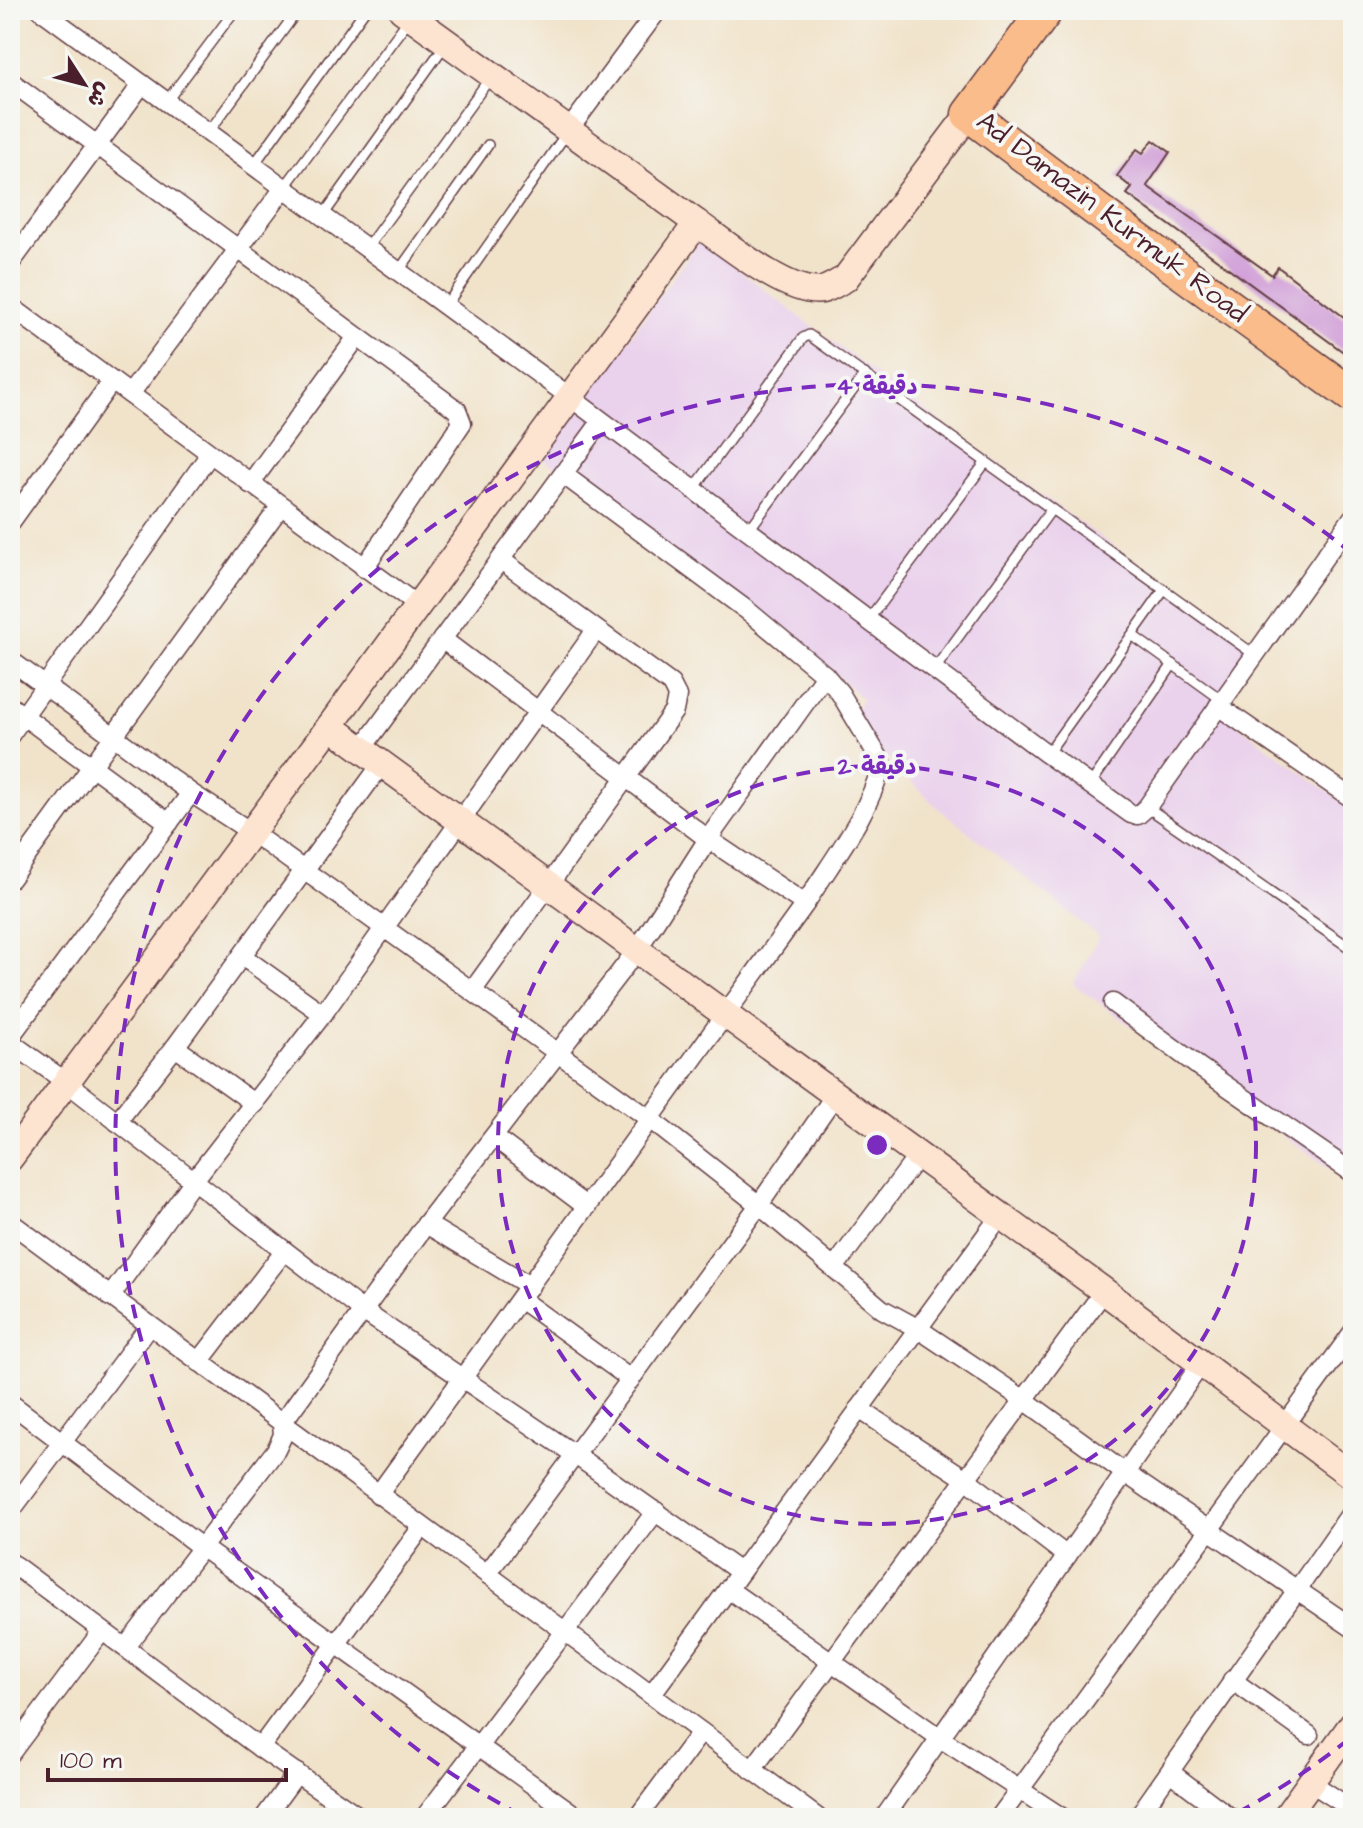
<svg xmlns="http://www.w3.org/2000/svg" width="1363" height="1828" font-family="'Architects Daughter','Playpen Sans Arabic',sans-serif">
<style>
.built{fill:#ead1ec}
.building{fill:#cd96d5}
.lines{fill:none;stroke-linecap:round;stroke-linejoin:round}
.lane-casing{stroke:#633c43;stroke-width:12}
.street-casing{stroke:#633c43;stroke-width:21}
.secondary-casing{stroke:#633c43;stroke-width:29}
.highway-casing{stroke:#633c43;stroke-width:37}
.lane{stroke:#fff;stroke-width:9}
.street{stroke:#fff;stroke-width:18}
.secondary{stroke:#fde4d0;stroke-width:26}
.highway{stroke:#f9bc8a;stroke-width:34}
.ring{fill:none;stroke:#7b2cbf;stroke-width:4;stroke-dasharray:14 10}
.labels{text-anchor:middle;stroke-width:8;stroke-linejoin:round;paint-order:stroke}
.street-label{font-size:28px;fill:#4a1f2b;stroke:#f6f6f2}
.centre{fill:#7b2cbf;stroke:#f6f6f2;stroke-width:4}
.ring-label{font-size:24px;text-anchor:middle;font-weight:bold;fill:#7b2cbf;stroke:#f6f6f2;stroke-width:8;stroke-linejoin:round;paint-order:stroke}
</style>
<rect width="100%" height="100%" fill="#f6f6f2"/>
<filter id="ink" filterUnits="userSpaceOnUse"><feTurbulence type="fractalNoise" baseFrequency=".0125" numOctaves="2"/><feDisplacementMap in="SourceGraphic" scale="16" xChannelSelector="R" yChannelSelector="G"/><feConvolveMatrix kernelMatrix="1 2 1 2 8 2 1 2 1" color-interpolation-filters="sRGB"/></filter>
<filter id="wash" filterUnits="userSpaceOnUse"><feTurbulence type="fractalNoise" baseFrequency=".006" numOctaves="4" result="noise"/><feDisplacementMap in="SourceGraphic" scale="32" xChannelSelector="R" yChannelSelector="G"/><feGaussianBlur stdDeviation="1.8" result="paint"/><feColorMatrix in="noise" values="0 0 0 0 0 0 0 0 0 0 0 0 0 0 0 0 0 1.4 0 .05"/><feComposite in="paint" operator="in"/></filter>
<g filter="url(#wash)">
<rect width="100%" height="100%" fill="#f1e3ca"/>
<path class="built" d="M700,240l168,129 187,136 198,140 -42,60 142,105v375l-280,-201 26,-47 -163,-131 -87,-86 13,-21 -34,-32 -285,-209z"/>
<g id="blocks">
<path class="building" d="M1153,140l17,12 -23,34 125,89 6,-8 75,57v35l-226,-165 5,-6 -15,-12 20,-27 6,4z"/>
</g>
</g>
<g filter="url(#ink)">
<use href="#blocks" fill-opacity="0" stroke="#633c43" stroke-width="2"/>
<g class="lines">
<g class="lane-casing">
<g id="lane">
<path d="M166,102l69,-92"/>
<path d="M208,133l90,-123"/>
<path d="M253,166l112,-156"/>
<path d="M284,188l125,-169"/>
<path d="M322,217l123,-172"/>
<path d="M366,249l124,-171"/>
<path d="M398,272l90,-127"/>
<path d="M445,307l123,-176"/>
<path d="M693,490l110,-152 6,-3 446,320"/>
<path d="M748,531l117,-157"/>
<path d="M868,620l118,-158"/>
<path d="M1132,635l90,65"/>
<path d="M934,670l117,-160"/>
<path d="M1047,754l117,-164"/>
<path d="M1090,785l83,-121"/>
<path d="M1147,807l206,143"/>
</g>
</g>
<g class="street-casing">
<g id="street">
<path d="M41,10l529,387 477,357 84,60 7,1 9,-8 206,-290"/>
<path d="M10,81l447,329 5,13 -98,145"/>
<path d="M568,131l90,-121"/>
<path d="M10,264l132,-180"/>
<path d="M10,306l408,300"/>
<path d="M130,394l154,-206"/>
<path d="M250,484l107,-147"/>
<path d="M10,523l102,-142"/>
<path d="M442,639l266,200 97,65"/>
<path d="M10,660l181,133 60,39 400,288 108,85 123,104 35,19 106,71 102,74 228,155"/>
<path d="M10,706l159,117"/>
<path d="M1218,706l135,93"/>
<path d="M10,735l200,-281"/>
<path d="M361,750l240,-328"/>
<path d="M10,879l270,-372"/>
<path d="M242,956l81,58"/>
<path d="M473,990l201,-279 3,-15 -6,-12 -170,-124"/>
<path d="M1113,1003l89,66 151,104"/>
<path d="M10,1037l181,-244"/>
<path d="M10,1042l56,40 297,229 211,143 166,118"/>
<path d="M175,1047l80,57"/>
<path d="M117,1122l58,-75 206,-282"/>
<path d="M495,1138l92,69"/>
<path d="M10,1222l808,596"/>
<path d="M426,1224l104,62"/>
<path d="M834,1268l84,-112"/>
<path d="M110,1297l84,-117 129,-166 273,-384"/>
<path d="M520,1299l109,79"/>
<path d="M199,1362l85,-111"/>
<path d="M10,1403l191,144 378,271"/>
<path d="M859,1409l107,70 101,77"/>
<path d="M378,1495l427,-591c28,-45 64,-89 77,-141l-42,-70 -15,-18 -77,-64 -184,-136"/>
<path d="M10,1512l139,-186"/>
<path d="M10,1562l250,186 101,70"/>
<path d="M487,1574l272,-369 76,-110"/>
<path d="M728,1589l212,149 123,80"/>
<path d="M126,1647l150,-197 7,-15 -1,-12 144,-199 211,-274 71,-111 117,-164"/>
<path d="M1232,1680l77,55"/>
<path d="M651,1695l349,-479"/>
<path d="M260,1748l162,-221"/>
<path d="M10,1754l92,-123"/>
<path d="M752,1770l352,-479"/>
<path d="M1170,1772l61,46"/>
<path d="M1310,1782l43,28"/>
<path d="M264,1818l33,-45"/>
<path d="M424,1818l232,-307"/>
<path d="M637,1818l64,-86"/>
<path d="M884,1818l317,-454"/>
<path d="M999,1818l354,-486"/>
<path d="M1137,1818l216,-308"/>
</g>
</g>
<g class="secondary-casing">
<g id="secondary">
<path d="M402,10l295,213"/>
<path d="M330,726l774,565 249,186"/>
<path d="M10,1158l320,-432 367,-503c27,19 92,73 125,67 8,-2 16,-8 23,-11l124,-165"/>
<path d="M1285,1818l68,-95"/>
</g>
</g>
<g class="highway-casing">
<path id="highway" d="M1046,10l-77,104 156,117 228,165"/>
</g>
<use href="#lane" class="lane"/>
<use href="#street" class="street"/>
<use href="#secondary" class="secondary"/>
<use href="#highway" class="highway"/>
</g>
</g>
<g class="ring">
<circle cx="877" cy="1145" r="379"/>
<path d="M1349 1739A759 759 0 0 1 1233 1815M521 1815A759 759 0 1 1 1349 551"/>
</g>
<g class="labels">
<g class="street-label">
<text transform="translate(1113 216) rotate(37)" y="10">Ad Damazin Kurmuk Road</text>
</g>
</g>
<circle cx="877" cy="1145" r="12" class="centre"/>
<g class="ring-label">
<text x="877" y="394">4 دقيقة</text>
<text x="877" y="774">2 دقيقة</text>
</g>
<rect width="1363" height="1828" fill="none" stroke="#f6f6f2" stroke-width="40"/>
<g transform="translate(84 84) rotate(126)" stroke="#f6f6f2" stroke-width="6" paint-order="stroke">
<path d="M0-6L14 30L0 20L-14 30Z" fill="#4a1f2b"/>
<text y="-12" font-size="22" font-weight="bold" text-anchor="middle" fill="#4a1f2b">ش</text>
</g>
<path d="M48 1768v12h238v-12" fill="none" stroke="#4a1f2b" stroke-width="4"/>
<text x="60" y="1768" font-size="24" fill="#4a1f2b" stroke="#f6f6f2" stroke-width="6" paint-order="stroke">100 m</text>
</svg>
